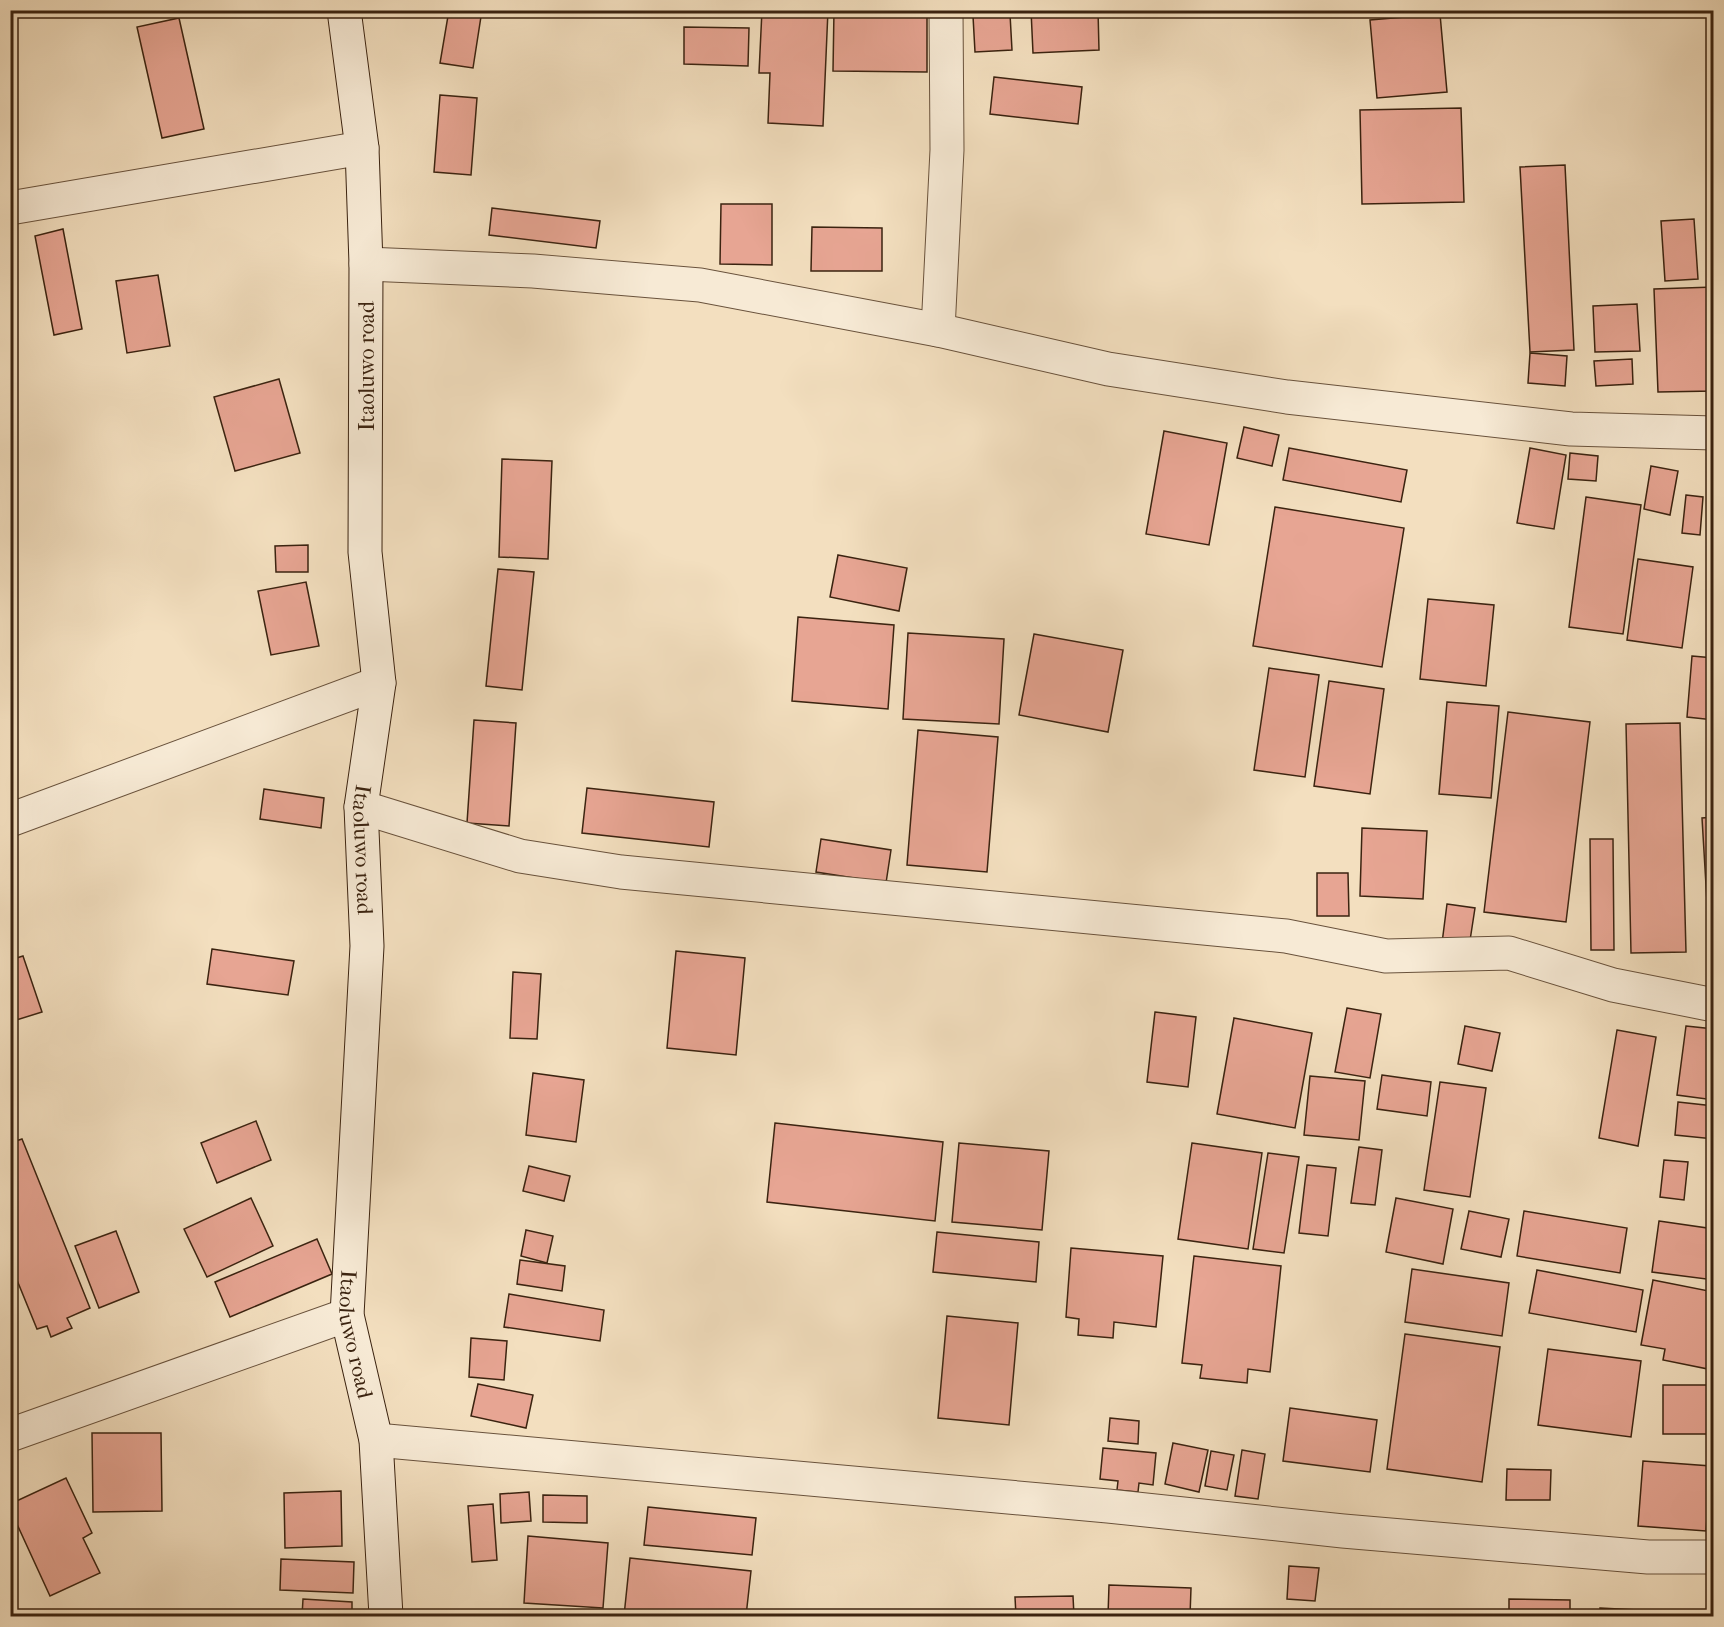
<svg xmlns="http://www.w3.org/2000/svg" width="1724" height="1627" font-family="'IM FELL French Canon',serif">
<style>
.building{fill:#e7a593;stroke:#3b2310;stroke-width:1.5}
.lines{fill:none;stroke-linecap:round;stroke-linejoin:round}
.street-casing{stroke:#69523c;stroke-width:35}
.secondary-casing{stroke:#3b2310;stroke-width:35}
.street{stroke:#f7ead5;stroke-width:33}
.secondary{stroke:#f7ead5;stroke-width:33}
.labels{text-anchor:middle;stroke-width:6;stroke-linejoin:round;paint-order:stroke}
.street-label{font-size:22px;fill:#3b2310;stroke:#f7ead5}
</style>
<rect width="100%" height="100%" fill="#f3dfbf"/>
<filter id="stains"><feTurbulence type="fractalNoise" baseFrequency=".00333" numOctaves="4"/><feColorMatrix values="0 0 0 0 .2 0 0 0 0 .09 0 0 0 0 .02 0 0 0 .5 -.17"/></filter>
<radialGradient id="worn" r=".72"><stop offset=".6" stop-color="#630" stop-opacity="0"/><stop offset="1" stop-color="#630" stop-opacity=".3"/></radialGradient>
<g class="building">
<path d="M449,10h33l-9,58 -33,-5z"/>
<path d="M762,10h66l-5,116 -55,-3 2,-50h-11z"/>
<path d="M834,10h93v62l-94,-1z"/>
<path d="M1031,10h67l1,40 -66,3z"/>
<path d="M1010,14l2,36 -37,2 -2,-36z"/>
<path d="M1440,14l7,78 -70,6 -7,-78z"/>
<path d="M179,18l25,111 -42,9 -25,-111z"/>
<path d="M684,27l65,1 -1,38 -64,-2z"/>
<path d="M994,77l88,10 -4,37 -88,-10z"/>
<path d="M440,95l37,3 -6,77 -37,-3z"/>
<path d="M1461,108l3,94 -102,2 -2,-94z"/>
<path d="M1565,165l9,185 -44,2 -10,-185z"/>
<path d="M721,204h51v61l-52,-1z"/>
<path d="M492,208l108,13 -4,27 -107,-13z"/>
<path d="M1694,219l4,60 -33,2 -4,-60z"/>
<path d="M812,227l70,1v43h-71z"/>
<path d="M63,229l19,100 -28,6 -19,-99z"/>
<path d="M158,275l12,71 -43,7 -11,-72z"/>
<path d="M1714,287v104l-56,1 -4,-103z"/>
<path d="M1637,304l3,47 -45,1 -2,-46z"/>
<path d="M1530,353l37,3 -2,30 -37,-3z"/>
<path d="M1632,359l1,25 -37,2 -2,-25z"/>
<path d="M279,379l21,74 -65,18 -21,-74z"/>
<path d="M1244,427l35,8 -7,31 -35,-8z"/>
<path d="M1164,431l63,12 -18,102 -63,-11z"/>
<path d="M1289,448l118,22 -6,32 -118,-22z"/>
<path d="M1530,448l36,7 -12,74 -37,-6z"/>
<path d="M1570,453l28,3 -2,25 -28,-2z"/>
<path d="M502,459l50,2 -4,98 -49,-2z"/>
<path d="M1651,466l27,5 -8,44 -26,-6z"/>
<path d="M1686,495l17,2 -3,38 -18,-2z"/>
<path d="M1586,497l55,8 -18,129 -54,-7z"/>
<path d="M1275,507l129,21 -22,139 -129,-21z"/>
<path d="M308,545v27h-32l-1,-26z"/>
<path d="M838,555l69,13 -8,43 -69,-14z"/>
<path d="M1638,559l55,8 -11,81 -55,-8z"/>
<path d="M498,569l36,3 -12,118 -36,-4z"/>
<path d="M306,582l13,64 -48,9 -13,-64z"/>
<path d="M1428,599l66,6 -8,81 -66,-7z"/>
<path d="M798,617l96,8 -6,84 -96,-8z"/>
<path d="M908,633l96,6 -5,85 -96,-5z"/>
<path d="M1034,634l89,16 -15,82 -89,-17z"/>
<path d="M1692,656l22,2v62l-27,-3z"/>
<path d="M1269,668l50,7 -14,102 -51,-7z"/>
<path d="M1329,681l55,8 -14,105 -56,-8z"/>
<path d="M1447,702l52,4 -8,92 -52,-4z"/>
<path d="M1508,712l82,10 -24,200 -82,-10z"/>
<path d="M474,720l42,3 -7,103 -42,-3z"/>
<path d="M1680,723l6,229 -55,1 -5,-229z"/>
<path d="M918,730l80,7 -11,135 -80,-7z"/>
<path d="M587,788l127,14 -5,45 -127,-14z"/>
<path d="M264,789l60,9 -3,30 -61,-9z"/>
<path d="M1714,817v85h-7l-5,-84z"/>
<path d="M1362,828l65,3 -4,68 -63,-3z"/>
<path d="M821,839l70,11 -5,33 -70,-11z"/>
<path d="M1590,839h23l1,111h-23z"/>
<path d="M1317,873h31l1,43h-32z"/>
<path d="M1447,904l28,4 -6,39 -27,-4z"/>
<path d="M212,949l82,12 -6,34 -81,-11z"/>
<path d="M676,951l69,7 -9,97 -69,-7z"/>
<path d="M23,956l19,56 -32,10v-62z"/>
<path d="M513,972l28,2 -4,65 -27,-1z"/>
<path d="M1347,1008l34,6 -11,64 -35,-6z"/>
<path d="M1155,1012l41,5 -8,70 -41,-5z"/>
<path d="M1234,1018l78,15 -17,95 -78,-14z"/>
<path d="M1465,1026l35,7 -8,38 -34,-7z"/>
<path d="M1686,1026l28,3v71l-37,-5z"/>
<path d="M1617,1030l39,7 -18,109 -39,-8z"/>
<path d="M533,1073l51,7 -8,62 -50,-7z"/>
<path d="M1382,1075l49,7 -4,34 -50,-7z"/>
<path d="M1310,1076l55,5 -6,59 -55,-5z"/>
<path d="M1440,1082l46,6 -16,109 -46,-7z"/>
<path d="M1678,1102l36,4v33l-39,-4z"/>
<path d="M256,1121l15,39 -54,23 -16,-40z"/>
<path d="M775,1123l168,19 -8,79 -168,-19z"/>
<path d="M22,1139l68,169 -23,10 5,10 -21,9 -4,-11 -10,3 -27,-66v-120z"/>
<path d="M959,1143l90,8 -7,79 -90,-8z"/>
<path d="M1192,1143l70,10 -14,96 -70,-10z"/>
<path d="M1359,1147l23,3 -7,55 -24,-2z"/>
<path d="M1268,1153l31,4 -15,96 -31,-4z"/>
<path d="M1664,1160l24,2 -4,38 -24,-3z"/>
<path d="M1307,1165l29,3 -8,68 -29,-3z"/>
<path d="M529,1166l41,10 -6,25 -41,-10z"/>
<path d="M251,1198l22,48 -66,31 -23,-48z"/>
<path d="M1396,1198l57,11 -10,55 -57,-12z"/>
<path d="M1469,1211l40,8 -8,38 -40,-8z"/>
<path d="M1524,1211l103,17 -7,45 -103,-17z"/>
<path d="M1659,1221l55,8v51l-62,-8z"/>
<path d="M526,1230l27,6 -6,27 -26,-7z"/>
<path d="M116,1231l23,61 -40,16 -24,-62z"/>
<path d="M937,1232l102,10 -3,40 -103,-10z"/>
<path d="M317,1239l15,35 -102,43 -15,-35z"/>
<path d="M1071,1248l92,8 -7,71 -42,-5 -1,16 -35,-3 1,-16 -13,-2z"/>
<path d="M1194,1256l87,10 -11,106 -22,-3 -1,14 -47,-5 2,-13 -20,-2z"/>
<path d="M520,1260l45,6 -3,25 -45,-7z"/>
<path d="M1412,1269l97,14 -7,53 -97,-14z"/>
<path d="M1537,1270l106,20 -7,42 -107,-19z"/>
<path d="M1653,1280l61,12v53l-6,24 -45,-9 2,-11 -24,-4z"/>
<path d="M509,1294l95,16 -4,31 -96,-14z"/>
<path d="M947,1316l71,7 -9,102 -71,-7z"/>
<path d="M1405,1334l95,13 -18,135 -95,-13z"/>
<path d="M471,1338l36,3 -3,39 -35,-3z"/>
<path d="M1548,1349l93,12 -10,76 -93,-12z"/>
<path d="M478,1384l55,11 -7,33 -55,-12z"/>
<rect x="1663" y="1385" width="44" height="49"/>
<path d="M1290,1408l87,12 -7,52 -87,-11z"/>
<path d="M1110,1418l29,3 -1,23 -30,-3z"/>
<path d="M92,1433h69l1,78 -69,1z"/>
<path d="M1173,1443l35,7 -9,42 -34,-8z"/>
<path d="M1103,1448l53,5 -3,32 -14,-2 -1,9 -21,-2 1,-9 -18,-2z"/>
<path d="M1242,1450l23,4 -7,45 -23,-3z"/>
<path d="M1211,1451l23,4 -7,35 -22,-4z"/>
<path d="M1643,1461l68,5 -5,65 -68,-5z"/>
<path d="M1507,1469l44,1 -1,30h-44z"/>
<path d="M66,1478l26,55 -9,5 17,35 -50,23 -40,-87v-5z"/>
<path d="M341,1491l1,55 -57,2 -1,-55z"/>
<path d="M529,1492l2,29 -30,2 -1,-29z"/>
<path d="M543,1495l44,1v27l-44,-1z"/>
<path d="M1713,1496l1,1v39h-5z"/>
<path d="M493,1504l4,56 -25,2 -4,-56z"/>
<path d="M648,1507l108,11 -4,37 -108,-10z"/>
<path d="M528,1536l80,7 -5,65 -79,-5z"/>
<path d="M630,1558l121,13 -5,45h-122z"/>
<path d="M281,1559l73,3 -1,31 -73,-3z"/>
<path d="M1289,1566l30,2 -4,33 -28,-2z"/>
<path d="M1109,1585l82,3 -1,28h-82z"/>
<path d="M1073,1596l1,20h-58l-1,-19z"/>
<path d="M303,1599l49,3v14h-50z"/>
<path d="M1509,1599l61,1v16h-61z"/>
<path d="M1600,1608l114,6v2h-114z"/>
<path d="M500,1610l39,5v1h-39z"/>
</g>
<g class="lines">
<g class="street-casing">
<g id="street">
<path d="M10,208l352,-60"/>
<path d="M366,264l167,7 167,14 238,45 170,39 179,28 284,32 143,4"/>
<path d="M938,330l9,-180 -1,-140"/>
<path d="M361,807l159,49 101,16 665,64 100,20 123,-3 104,32 101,20"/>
<path d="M10,820l369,-137"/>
<path d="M10,1435l337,-120"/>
<path d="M376,1440l732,66 235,25 305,26h66"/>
</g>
</g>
<g class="secondary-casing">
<g id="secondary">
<path id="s1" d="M344,10l18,138 4,116 -1,288 14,131 -18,124 6,139 -20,369 29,125 10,176"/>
</g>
</g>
<use href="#street" class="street"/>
<use href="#secondary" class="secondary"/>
</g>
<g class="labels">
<g class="street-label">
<text transform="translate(366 366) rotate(-90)" y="8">Itaoluwo road</text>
<text dy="8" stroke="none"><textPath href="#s1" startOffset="843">Itaoluwo road</textPath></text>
<text dy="8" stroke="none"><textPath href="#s1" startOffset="1329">Itaoluwo road</textPath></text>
</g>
</g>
<rect width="1724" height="1627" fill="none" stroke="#f3dfbf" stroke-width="36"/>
<rect x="12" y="12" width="1700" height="1603" fill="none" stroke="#3b2310" stroke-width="3"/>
<rect x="18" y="18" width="1688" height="1591" fill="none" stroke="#3b2310" stroke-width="1.5"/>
<rect width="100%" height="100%" filter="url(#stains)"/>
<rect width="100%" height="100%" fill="url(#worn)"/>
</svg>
